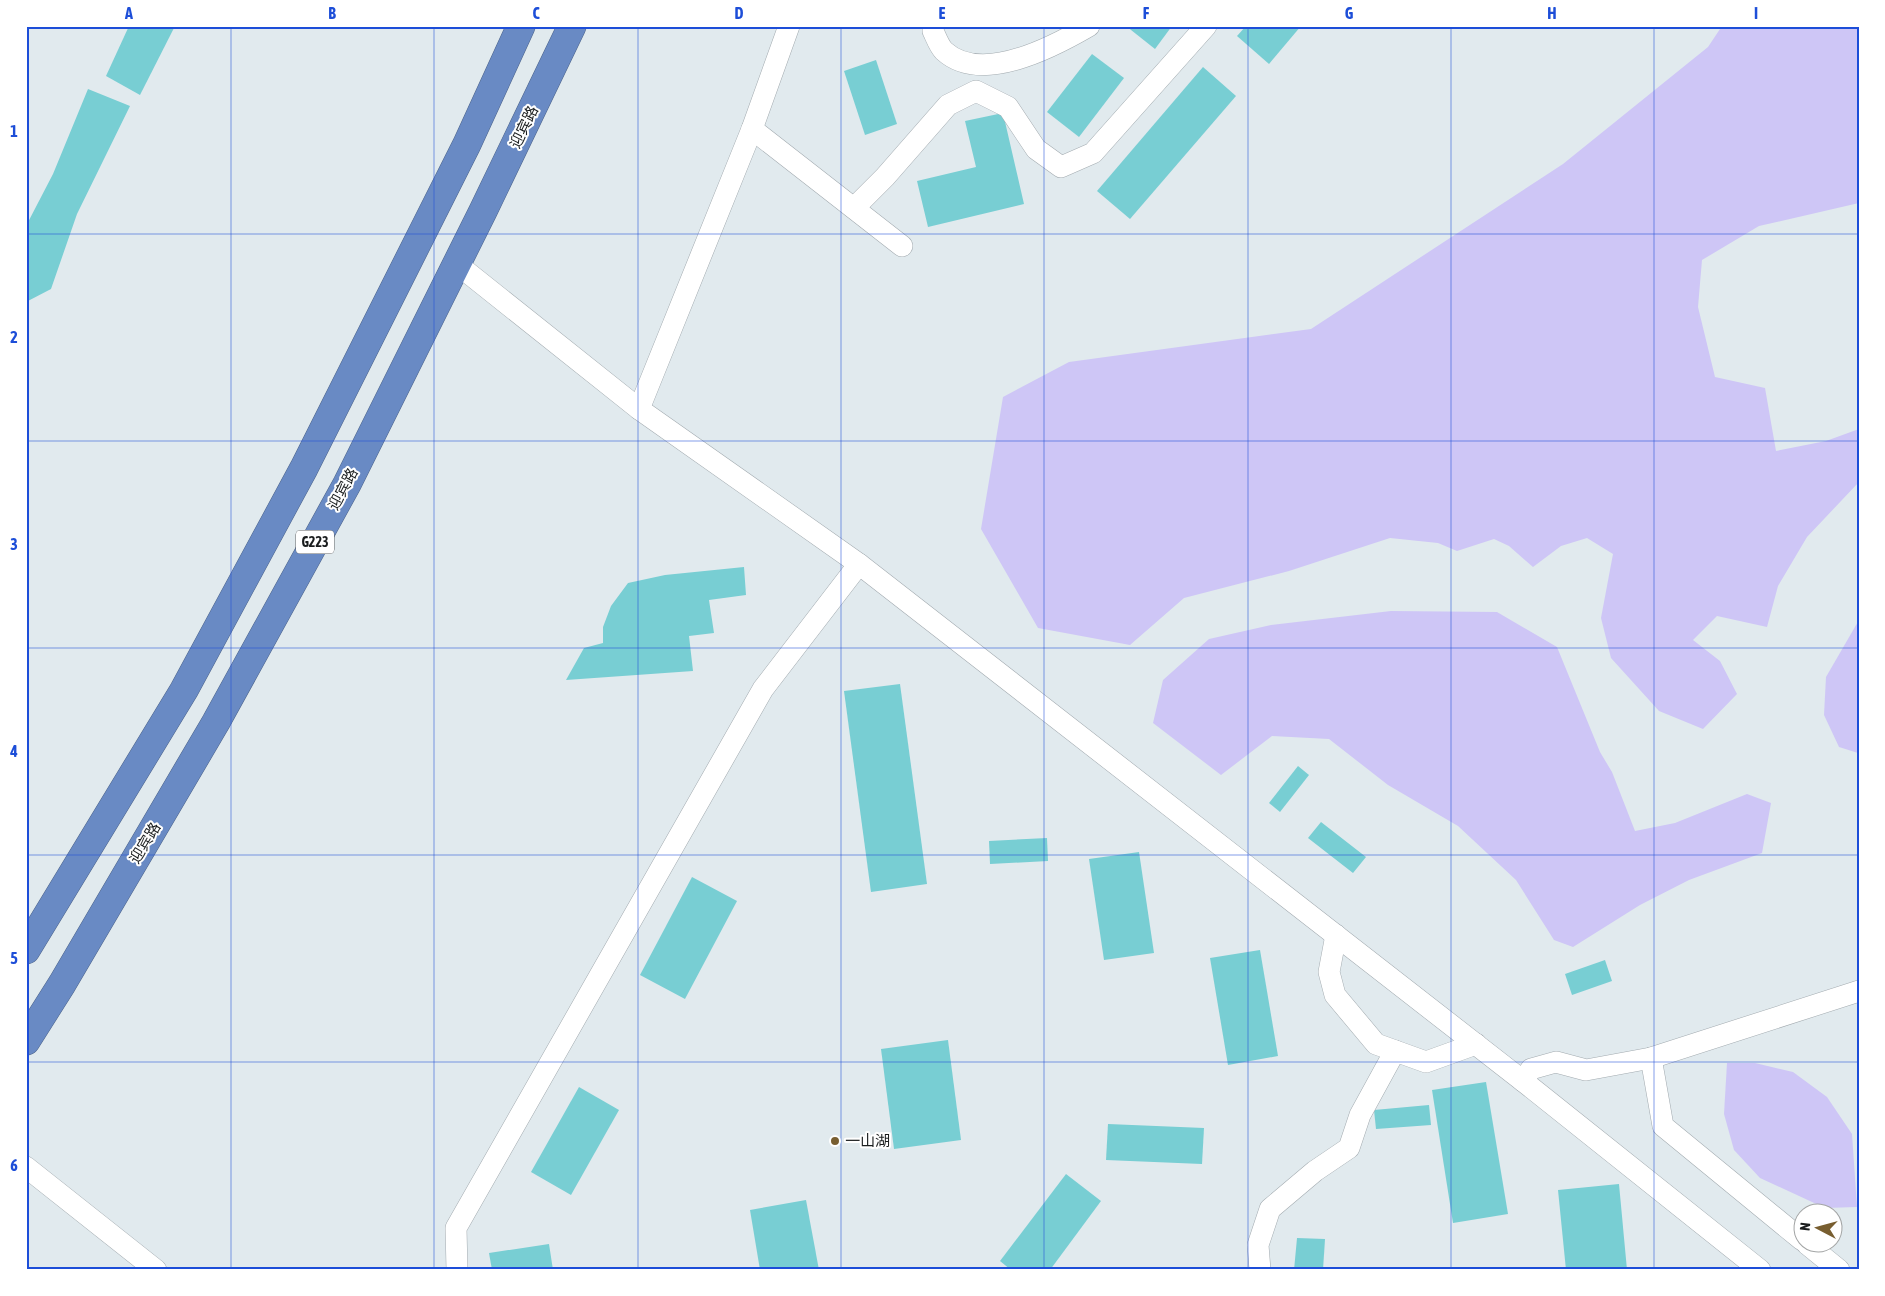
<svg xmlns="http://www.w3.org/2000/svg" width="1885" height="1296" font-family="'Asap Condensed','Noto Sans SC',sans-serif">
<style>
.water{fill:#cec6f6}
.building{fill:#78ced3}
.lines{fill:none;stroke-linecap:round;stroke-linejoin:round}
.minor-casing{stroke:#a3abb0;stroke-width:22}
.highway-casing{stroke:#4d648a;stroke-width:29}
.minor{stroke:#fff;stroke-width:21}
.highway{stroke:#698ac4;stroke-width:28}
.grid{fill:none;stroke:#1d4ed8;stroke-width:1;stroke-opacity:0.55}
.poi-dot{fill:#785e30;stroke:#fff;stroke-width:2}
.labels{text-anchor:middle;stroke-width:4;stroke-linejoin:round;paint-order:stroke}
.shield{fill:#fff;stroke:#5f6162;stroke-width:1}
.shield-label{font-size:14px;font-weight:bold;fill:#1a1d1e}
.street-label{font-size:15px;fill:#1a1d1e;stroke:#fff}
.poi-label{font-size:15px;fill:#1a1d1e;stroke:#fff;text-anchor:start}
.neatline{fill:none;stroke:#1d4ed8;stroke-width:2}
.grid-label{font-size:16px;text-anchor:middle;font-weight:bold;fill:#1d4ed8}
</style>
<rect width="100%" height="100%" fill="#e1eaee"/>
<g class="water">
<path d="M1722,26h137v177l-100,23 -57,34 -4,47 17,70 50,11 11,63 50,-10 33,-12v53l-52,55 -29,49 -11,41 -50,-11 -24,24 27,21 17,33 -34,35 -44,-18 -48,-53 -10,-40 12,-64 -26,-16 -26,8 -28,21 -24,-21 -15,-7 -37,12 -19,-8 -48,-5 -101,33 -105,27 -54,47 -92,-17 -57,-99 22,-132 66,-35 242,-33 252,-165 145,-117z"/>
<path d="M1391,611l106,1 60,35 43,105 12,20 23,59 40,-8 72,-29 24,9 -9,50 -73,27 -49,25 -67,42 -19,-7 -38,-60 -58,-54 -70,-41 -59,-46 -57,-3 -51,39 -68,-52 10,-43 46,-41 62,-14z"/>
<path d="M1859,620v132l-1,1 -19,-6 -15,-32 2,-38z"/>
<path d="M1727,1063h28l38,9 34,25 25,37 5,73 -32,1 -65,-30 -26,-28 -10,-36z"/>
</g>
<g class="building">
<path d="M129,26h46l-35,69 -34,-19z"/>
<path d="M1126,26h46l-17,23z"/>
<path d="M1246,26h55l-32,38 -32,-28z"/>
<path d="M1092,54l32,24 -45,59 -32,-25z"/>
<path d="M876,60l21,64 -32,11 -21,-64z"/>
<path d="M1203,67l33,29 -106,123 -33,-28z"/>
<path d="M88,89l42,17 -53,108 -26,75 -25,13v-76l27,-52z"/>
<path d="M1003,113l21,91 -96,23 -11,-46 59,-14 -11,-46z"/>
<path d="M744,567l2,28 -37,5 5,33 -25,3 4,35 -127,9 18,-32 19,-5v-16l8,-21 17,-23 37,-8z"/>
<path d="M900,684l27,200 -56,8 -27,-201z"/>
<path d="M1298,766l11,9 -29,37 -11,-9z"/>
<path d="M1321,822l45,35 -13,16 -45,-35z"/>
<path d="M1047,838l1,23 -58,3 -1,-23z"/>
<path d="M1139,852l15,101 -50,7 -15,-101z"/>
<path d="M692,877l45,24 -52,98 -45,-24z"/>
<path d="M1260,950l18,106 -50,9 -18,-107z"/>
<path d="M1605,960l7,21 -40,14 -7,-21z"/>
<path d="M948,1040l13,100 -67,9 -13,-100z"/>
<path d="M1486,1082l22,132 -55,9 -21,-133z"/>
<path d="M579,1087l40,23 -48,85 -40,-23z"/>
<path d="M1429,1105l2,20 -55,4 -2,-19z"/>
<path d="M1108,1124l96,4 -2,36 -96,-4z"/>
<path d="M1066,1174l35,27 -51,69h-39l-11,-9z"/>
<path d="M1619,1184l8,86h-61l-8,-80z"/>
<path d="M806,1200l13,70h-59l-10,-60z"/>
<path d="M1297,1238l28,1 -2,31h-29z"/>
<path d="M549,1244l4,26h-61l-3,-17z"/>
</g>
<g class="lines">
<g class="minor-casing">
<g id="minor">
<path d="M933,26v5c3,6 6,15 11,20 37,34 109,-4 145,-25"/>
<path d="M752,129l150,117"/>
<path d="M854,208l31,-31 63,-72 28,-14 32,16 28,42 25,18 32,-14 113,-127"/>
<path d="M457,264l182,145 220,155 664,517 237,189"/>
<path d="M639,409l113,-280 37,-103"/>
<path d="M1336,935l-7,37 6,23 41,49 50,18 50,-18"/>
<path d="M1523,1081l8,-12 25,-7 30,8 65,-12"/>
<path d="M26,1167l130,103"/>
<path d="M1802,1240l-139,-114 -12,-68 208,-67"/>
<path d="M1807,1244l32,26"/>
<path d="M457,1270l-1,-42 307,-539 96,-125"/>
<path d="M1260,1270l-2,-25 12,-36 45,-38 34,-23 11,-33 35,-64"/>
</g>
</g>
<g class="highway-casing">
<g id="highway">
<path d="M26,950l158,-260 120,-222 163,-324 54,-118"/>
<path d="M26,1041l36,-57 154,-262 131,-238 136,-273 89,-185"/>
</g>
</g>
<use href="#minor" class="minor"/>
<use href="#highway" class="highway"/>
</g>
<path class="grid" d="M231,26v1244M434,26v1244M638,26v1244M841,26v1244M1044,26v1244M1248,26v1244M1451,26v1244M1654,26v1244M26,234h1833M26,441h1833M26,648h1833M26,855h1833M26,1062h1833"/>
<circle class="poi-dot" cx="835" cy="1141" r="5"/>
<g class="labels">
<rect class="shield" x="296" y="530.5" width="38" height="23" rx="4"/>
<g class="shield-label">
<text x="315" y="547">G223</text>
</g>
<g class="street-label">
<text transform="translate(524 127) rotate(-64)" y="5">迎宾路</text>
<text transform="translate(343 489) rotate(-62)" y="5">迎宾路</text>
<text transform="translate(145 843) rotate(-59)" y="5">迎宾路</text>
</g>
<g class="poi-label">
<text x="845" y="1146">一山湖</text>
</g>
</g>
<rect width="1885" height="1296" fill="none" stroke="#ffffff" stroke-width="55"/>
<g transform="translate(1818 1228) rotate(276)"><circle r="24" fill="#ffffff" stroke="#a3a5a5"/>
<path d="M0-4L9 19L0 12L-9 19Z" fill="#785e30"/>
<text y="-8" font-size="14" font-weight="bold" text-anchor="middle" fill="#1a1d1e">N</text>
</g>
<rect x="28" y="28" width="1830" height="1240" class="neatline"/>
<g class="grid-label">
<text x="129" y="19">A</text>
<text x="332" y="19">B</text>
<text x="536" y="19">C</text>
<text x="739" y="19">D</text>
<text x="942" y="19">E</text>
<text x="1146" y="19">F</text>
<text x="1349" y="19">G</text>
<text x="1552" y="19">H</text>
<text x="1756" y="19">I</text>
<text x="14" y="137">1</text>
<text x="14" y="343">2</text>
<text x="14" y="550">3</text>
<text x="14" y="757">4</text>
<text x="14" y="964">5</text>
<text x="14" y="1171">6</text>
</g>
</svg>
